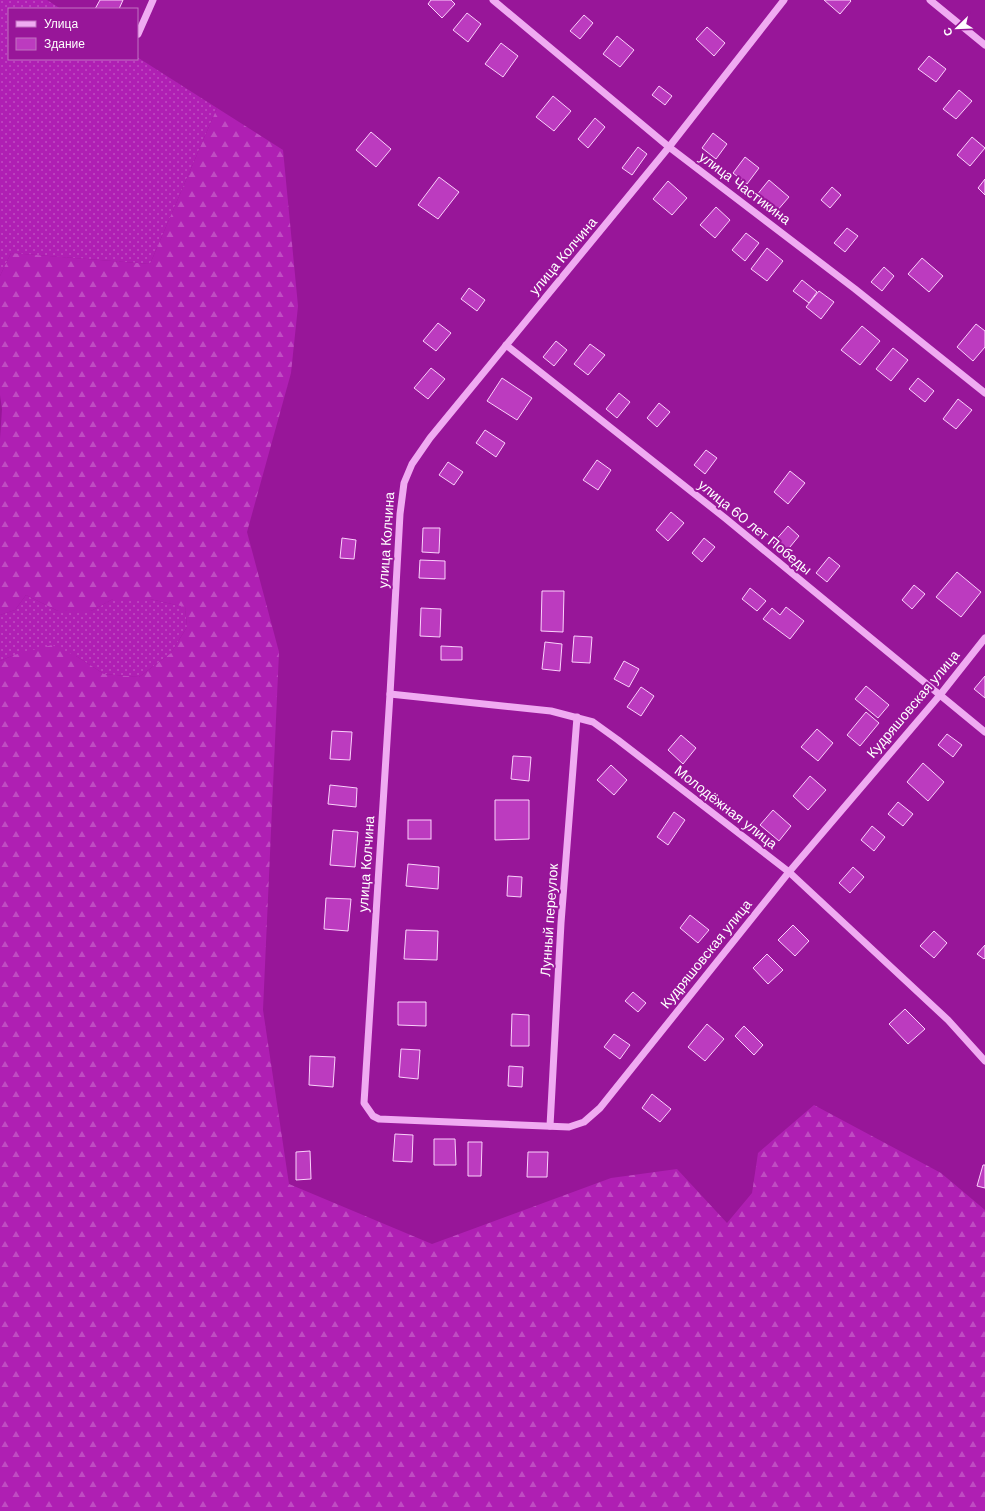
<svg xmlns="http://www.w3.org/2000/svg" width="985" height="1511" font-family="'DM Sans',sans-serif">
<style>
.grass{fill:url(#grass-dots)}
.forest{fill:url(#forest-firs)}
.building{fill:#bc3bbf;stroke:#fbd2fc}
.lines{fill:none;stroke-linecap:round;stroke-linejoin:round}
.minor{stroke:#f0abf2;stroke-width:7}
.labels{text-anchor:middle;stroke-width:4;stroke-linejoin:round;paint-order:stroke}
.street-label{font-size:14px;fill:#fff;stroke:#981699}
</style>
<defs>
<pattern id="grass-dots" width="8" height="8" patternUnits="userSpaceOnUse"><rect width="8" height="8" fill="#af1fb3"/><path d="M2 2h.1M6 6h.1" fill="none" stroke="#bf4cc2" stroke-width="1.8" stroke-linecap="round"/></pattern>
<pattern id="forest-firs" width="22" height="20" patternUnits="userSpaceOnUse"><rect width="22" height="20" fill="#af1fb3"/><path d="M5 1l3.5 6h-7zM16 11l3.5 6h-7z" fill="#bf4cc2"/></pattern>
</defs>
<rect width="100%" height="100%" fill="#981699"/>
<g class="grass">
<path d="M0,0h47l14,9h-52v50h128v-2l80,51 -67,156 -139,-11 -11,23z"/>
<path d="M26,595l32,16h33l22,-12h37l35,8 2,20 -16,26 -32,24 -35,-3 -28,-18 -62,-1 -14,6v-46l15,-5z"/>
</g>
<path class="forest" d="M217,108l66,42 15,156 -7,67 -44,159 32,120 -16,358 26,174 143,60 179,-66 66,-9 50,54 25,-30 6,-40 56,-48 127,68 44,37v301h-985v-850l14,-6 38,-10 24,11 28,18 35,3 32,-24 16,-26 -2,-20 -35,-8h-37l-22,12h-33l-32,-16 -11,15 -15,5v-176l2,-30 -2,-14v-119l11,-23 139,11z"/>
<g class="building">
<path d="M100,0h23l-4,9h-24z"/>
<path d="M431,0h20l4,4 -13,14 -14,-14z"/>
<path d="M824,0h26l1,1 -11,13z"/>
<path d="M467,13l14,11 -13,18 -15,-12z"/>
<path d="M584,15l9,8 -13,16 -10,-8z"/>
<path d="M707,27l18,16 -11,13 -18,-17z"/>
<path d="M617,36l17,14 -14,17 -17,-13z"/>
<path d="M501,43l17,13 -15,21 -18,-13z"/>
<path d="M929,56l17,13 -10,13 -18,-13z"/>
<path d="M659,86l13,10 -7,9 -13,-10z"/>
<path d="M959,90l13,11 -16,18 -13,-10z"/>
<path d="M553,96l18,15 -17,20 -18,-14z"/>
<path d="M595,118l10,9 -17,21 -10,-9z"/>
<path d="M371,132l20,17 -15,18 -20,-17z"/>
<path d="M713,133l14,11 -11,15 -14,-11z"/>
<path d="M972,137l13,11 -15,18 -13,-11z"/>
<path d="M638,147l9,7 -15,21 -10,-7z"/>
<path d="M745,157l14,11 -12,16 -14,-11z"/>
<path d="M439,177l20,15 -21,27 -20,-14z"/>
<path d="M985,179v16l-7,-7z"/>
<path d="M769,180l20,17 -13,15 -20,-16z"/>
<path d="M668,181l19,17 -15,17 -19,-16z"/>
<path d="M832,187l9,8 -11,13 -9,-8z"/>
<path d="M716,207l14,13 -15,18 -15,-13z"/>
<path d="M847,228l11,8 -13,16 -11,-9z"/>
<path d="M746,233l13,10 -14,18 -13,-11z"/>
<path d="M767,248l16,13 -16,20 -16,-12z"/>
<path d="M922,258l21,18 -14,16 -21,-18z"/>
<path d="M884,267l10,9 -12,15 -11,-9z"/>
<path d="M802,280l15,12 -8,11 -16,-12z"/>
<path d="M469,288l16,12 -8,11 -16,-12z"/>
<path d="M819,291l15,11 -13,17 -15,-12z"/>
<path d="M438,323l13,10 -15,18 -13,-10z"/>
<path d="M976,324l9,7v16l-12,14 -16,-14z"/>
<path d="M862,326l18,15 -20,24 -19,-15z"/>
<path d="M556,341l11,9 -13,16 -11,-9z"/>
<path d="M590,344l15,11 -17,20 -14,-11z"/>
<path d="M893,348l15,12 -17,21 -15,-12z"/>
<path d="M431,368l14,11 -17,20 -14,-11z"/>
<path d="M502,378l30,20 -15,22 -30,-19z"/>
<path d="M918,378l16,13 -9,11 -16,-13z"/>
<path d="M619,393l11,9 -13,16 -11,-9z"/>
<path d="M958,399l14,11 -16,19 -13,-10z"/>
<path d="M659,403l11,9 -13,15 -10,-9z"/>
<path d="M485,430l20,13 -9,14 -20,-14z"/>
<path d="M706,450l11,8 -12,16 -11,-9z"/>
<path d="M597,460l14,10 -13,20 -15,-10z"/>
<path d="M448,462l15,10 -9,13 -15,-10z"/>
<path d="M790,471l15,12 -17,21 -14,-12z"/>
<path d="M671,512l13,11 -16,18 -12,-11z"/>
<path d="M788,526l11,10 -14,17 -12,-10z"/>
<path d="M423,528h17l-1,25 -17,-1z"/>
<path d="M342,538l14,2 -2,19 -14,-1z"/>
<path d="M704,538l11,9 -13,15 -10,-9z"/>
<path d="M829,557l11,9 -13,16 -11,-9z"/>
<path d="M420,560l25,1v18l-26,-1z"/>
<path d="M957,572l24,20 -20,25 -25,-20z"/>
<path d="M914,585l11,9 -13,15 -10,-9z"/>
<path d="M750,588l16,13 -9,10 -15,-12z"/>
<path d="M542,591h22l-1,41 -22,-1z"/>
<path d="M786,607l18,14 -14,18 -27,-20 9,-11 8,7z"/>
<path d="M421,608l20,1 -1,28 -20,-1z"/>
<path d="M574,636l18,1 -2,26 -18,-1z"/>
<path d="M545,642l17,2 -2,27 -18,-2z"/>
<path d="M441,646l21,1v13h-21z"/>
<path d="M624,661l15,8 -10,18 -15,-8z"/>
<path d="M985,676v22l-11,-9z"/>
<path d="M866,686l23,19 -11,13 -23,-19z"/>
<path d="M641,687l13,9 -13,20 -14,-9z"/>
<path d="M866,712l13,11 -19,23 -13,-11z"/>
<path d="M817,729l16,14 -15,18 -17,-14z"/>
<path d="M332,731l20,1 -2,28 -20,-1z"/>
<path d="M947,734l15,11 -9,12 -15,-12z"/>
<path d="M681,735l15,13 -13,16 -15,-14z"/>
<path d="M513,756l18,1 -2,24 -18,-2z"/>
<path d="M923,763l21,19 -16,19 -21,-19z"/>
<path d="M611,765l16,15 -13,15 -17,-15z"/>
<path d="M810,776l16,14 -18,20 -15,-14z"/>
<path d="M330,785l27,3 -1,19 -28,-3z"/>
<path d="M495,800h34v39l-34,1z"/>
<path d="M898,802l15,12 -10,12 -15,-12z"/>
<path d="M773,810l18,16 -12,15 -19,-16z"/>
<path d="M674,812l11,8 -17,25 -11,-8z"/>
<rect x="408" y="820" width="23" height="19"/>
<path d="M872,826l13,11 -11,14 -13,-11z"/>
<path d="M333,830l25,2 -3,35 -25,-2z"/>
<path d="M408,864l31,3 -1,22 -32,-3z"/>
<path d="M853,867l11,10 -14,16 -11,-10z"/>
<path d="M508,876l14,1 -1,20 -14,-1z"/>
<path d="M326,898l25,1 -3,32 -24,-2z"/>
<path d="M690,915l19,15 -11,13 -18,-15z"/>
<path d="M793,925l16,16 -14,15 -17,-16z"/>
<path d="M406,930l32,1 -1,29 -33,-1z"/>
<path d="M934,931l13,12 -13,15 -14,-12z"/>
<path d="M985,945v13l-1,1 -7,-5z"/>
<path d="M767,954l16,16 -15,14 -15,-16z"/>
<path d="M633,992l13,11 -8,9 -13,-11z"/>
<path d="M398,1002h28v24l-28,-1z"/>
<path d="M905,1009l20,20 -17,15 -19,-20z"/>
<path d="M512,1014l17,1v31h-18z"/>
<path d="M707,1024l17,15 -19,22 -17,-14z"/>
<path d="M744,1026l19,19 -9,10 -19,-19z"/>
<path d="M614,1034l16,11 -10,14 -16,-12z"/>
<path d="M401,1049l19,1 -2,29 -19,-2z"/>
<path d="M310,1056l25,1 -2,30 -24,-2z"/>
<path d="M509,1066l14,1 -1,20 -14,-1z"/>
<path d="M652,1094l19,15 -11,13 -18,-14z"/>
<path d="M395,1134l18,1 -1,27 -19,-1z"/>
<path d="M434,1139h21l1,26h-22z"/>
<path d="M468,1142h14l-1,34h-13z"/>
<path d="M310,1151l1,28 -15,1v-28z"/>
<path d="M528,1152h20l-1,25h-20z"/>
<path d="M983,1165h2v23l-8,-2z"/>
</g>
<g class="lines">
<g class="minor">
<path d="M493,0l176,147 186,142 130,104"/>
<path d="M784,0l-115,147 -239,291 -18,26 -8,19 -4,31 -10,180 -26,409 9,13 6,3 190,8 15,-5 16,-14 189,-236 151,-177 45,-57"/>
<path d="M930,0l55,45"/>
<path d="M138,34l15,-34"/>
<path d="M506,345l219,173 260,214"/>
<path d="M390,694l161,17 42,11 25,18 171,132 159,148 37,41"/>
<path d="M550,1126l11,-203 16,-206"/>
</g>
</g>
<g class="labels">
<g class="street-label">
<text transform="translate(745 188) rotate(37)" y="5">улица Частикина</text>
<text transform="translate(563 256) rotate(-50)" y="5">улица Колчина</text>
<text transform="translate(755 527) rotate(39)" y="5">улица 60 лет Победы</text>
<text transform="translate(386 540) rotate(-86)" y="5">улица Колчина</text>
<text transform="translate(913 704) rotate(-50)" y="5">Кудряшовская улица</text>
<text transform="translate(726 807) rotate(38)" y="5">Молодёжная улица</text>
<text transform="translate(366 864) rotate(-86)" y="5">улица Колчина</text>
<text transform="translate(549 920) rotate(-86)" y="5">Лунный переулок</text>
<text transform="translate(706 954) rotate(-51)" y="5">Кудряшовская улица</text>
</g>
</g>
<rect x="8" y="8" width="130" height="52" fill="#981699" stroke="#c173c2"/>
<rect x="16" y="21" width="20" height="6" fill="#f0abf2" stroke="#c173c2"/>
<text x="44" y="28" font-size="12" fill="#ffffff">Улица</text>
<rect x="16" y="38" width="20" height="12" fill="#bc3bbf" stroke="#c173c2"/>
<text x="44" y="48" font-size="12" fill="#ffffff">Здание</text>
<g transform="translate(957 28) rotate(247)" stroke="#981699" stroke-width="3" paint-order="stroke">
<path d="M0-3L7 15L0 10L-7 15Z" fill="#ffffff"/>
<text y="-6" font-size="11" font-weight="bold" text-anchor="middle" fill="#ffffff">С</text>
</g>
</svg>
